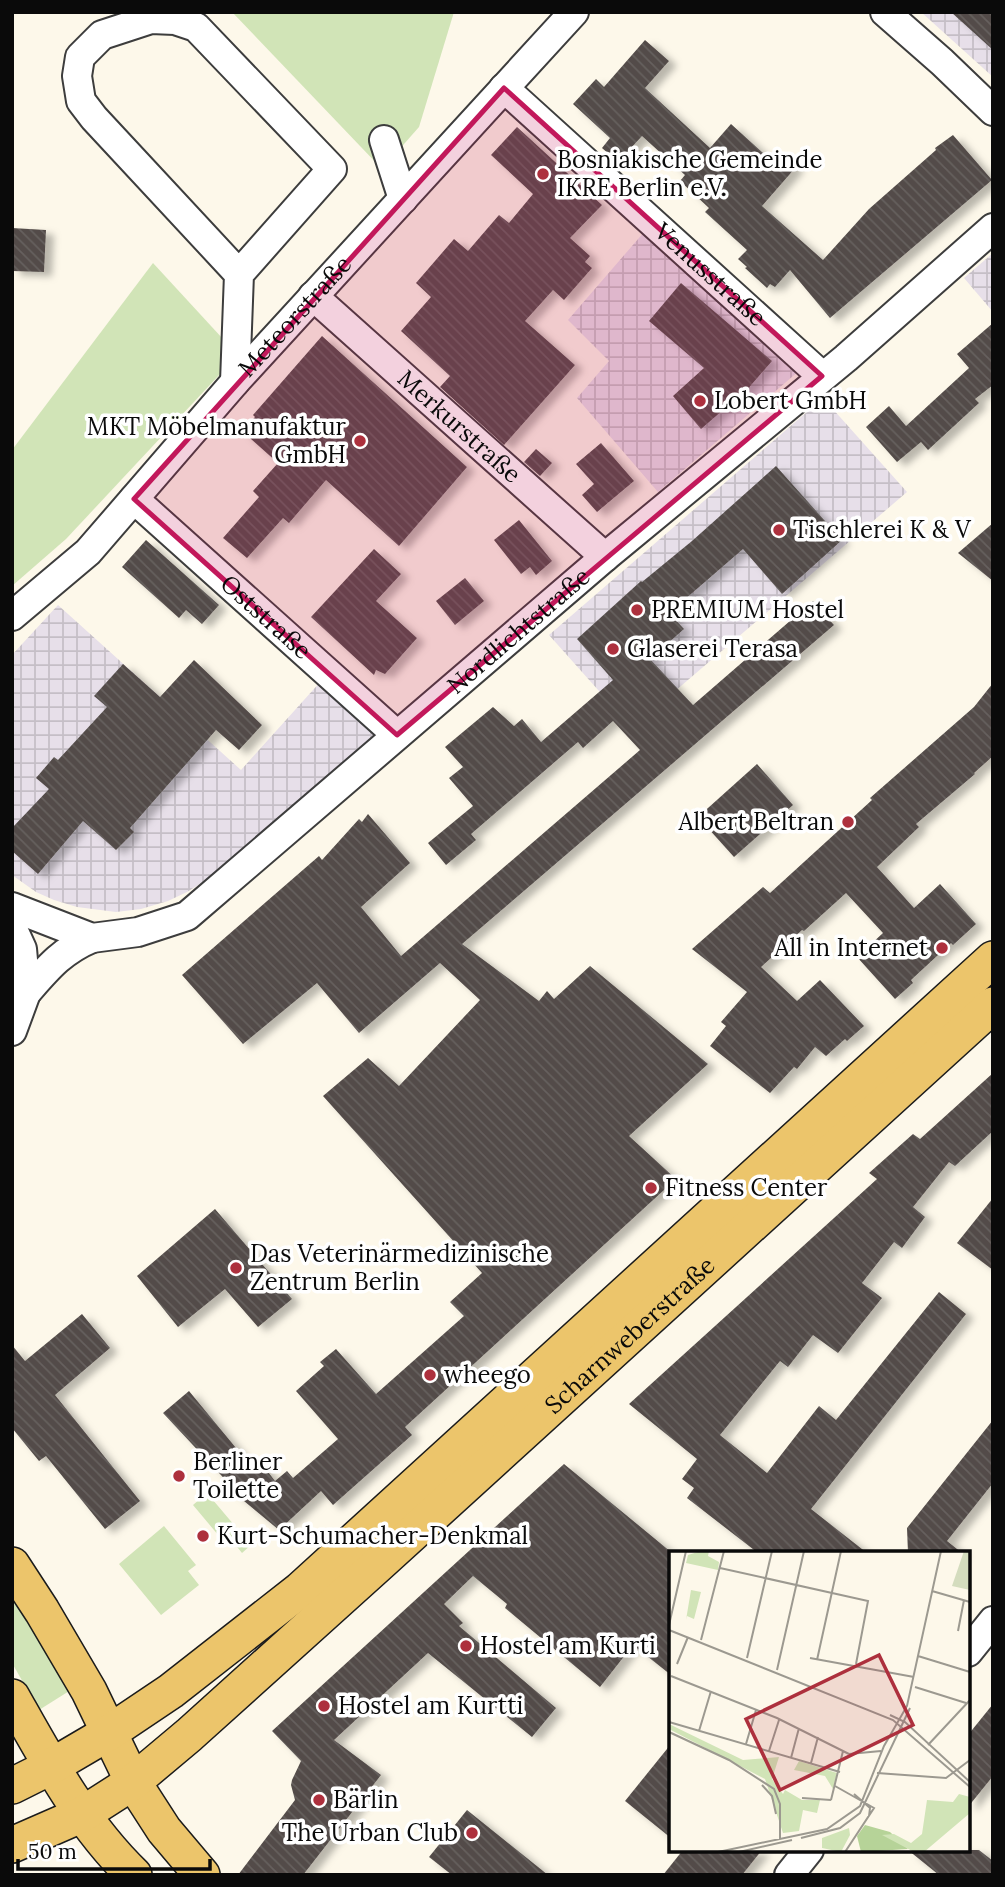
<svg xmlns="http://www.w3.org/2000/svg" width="1005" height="1887" font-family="Lora,serif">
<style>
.industrial{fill:url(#industrial-grid)}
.grass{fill:#d1e4b7}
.building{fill:url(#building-back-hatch);filter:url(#shadow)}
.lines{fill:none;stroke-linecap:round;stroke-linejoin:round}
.minor-casing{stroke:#3d3d3d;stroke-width:32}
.major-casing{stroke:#1b1b1b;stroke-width:38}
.minor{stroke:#fff;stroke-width:28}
.major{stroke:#ecc56b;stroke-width:35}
.marked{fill:#c2185b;fill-opacity:0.2;stroke:#c2185b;stroke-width:5;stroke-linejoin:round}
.poi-dot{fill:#ad303d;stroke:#fff;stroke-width:2.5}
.labels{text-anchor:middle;stroke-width:7;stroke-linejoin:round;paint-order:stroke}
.poi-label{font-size:24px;fill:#0a0a0a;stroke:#fff;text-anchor:start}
.street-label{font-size:24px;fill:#0a0a0a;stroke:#fff}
.inset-road{fill:none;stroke:#9c9990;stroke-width:2}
.view{fill:#ad303d;fill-opacity:0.15;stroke:#ad303d;stroke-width:3.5}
.inset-edge{fill:none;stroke:#0a0a0a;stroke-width:3.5}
</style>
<defs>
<pattern id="industrial-grid" width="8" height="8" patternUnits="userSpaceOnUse" patternTransform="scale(1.75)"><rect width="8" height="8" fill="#e7dfe9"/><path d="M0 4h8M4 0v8" fill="none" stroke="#c5bec6"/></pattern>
<pattern id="building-back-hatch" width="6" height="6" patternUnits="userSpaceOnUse" patternTransform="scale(1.75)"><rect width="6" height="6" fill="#524b48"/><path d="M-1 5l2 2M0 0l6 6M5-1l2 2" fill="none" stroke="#66605e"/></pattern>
<filter id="shadow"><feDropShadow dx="8" dy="4.5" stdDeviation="3.5" flood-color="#0004"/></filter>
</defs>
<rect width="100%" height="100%" fill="#fdf8ea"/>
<g class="industrial">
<path d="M921,12h72v65z"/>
<path d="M645,231l155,139 -142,122 -81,-94 32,-37 -41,-41z"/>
<path d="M993,253v59l-29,-34z"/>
<path d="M823,398l84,94 -275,236 -83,-93z"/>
<path d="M58,605l183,165 81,-90 57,51 -173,149 -19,12 -19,9 -27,8 -25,3 -39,-5 -23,-7 -18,-8 -24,-17v-220z"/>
</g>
<g class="grass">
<path d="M232,12h222l-35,115 -37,42z"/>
<path d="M153,263l70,76 -2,34 -155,166 -54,47v-136z"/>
<path d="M207,1493l44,52 -9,8 -12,-15 -6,4 -31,-37z"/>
<path d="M164,1526l32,39 -8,6 11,14 -38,30 -42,-51z"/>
<path d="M12,1583l62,105 -35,22 -27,-47z"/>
</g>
<g class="building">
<path d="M951,12h42v38z"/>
<path d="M645,40l24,21 -24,27 65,60 21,-24 42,38 8,-9 15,14 -34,39 61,54 46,-51 67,-59 -1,-2 18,-13 39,45 -162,138 -40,-48 -15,17 -5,-3 -3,4 -22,-20 2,-1 -9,-8 9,-9 -42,-38 4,-4 -29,-27 5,-6 -43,-39 -24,26 -16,-14 8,-10 -37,-34 23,-25 8,8z"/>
<path d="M517,127l85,78 -32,33 20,18 -5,6 7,6 -28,32 -11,-10 -28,31 50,44 -71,80 -64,-58 10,-11 -49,-45 30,-34 -15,-14 38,-44 14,12 31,-36 10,8 24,-29 -42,-39z"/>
<path d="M12,228l34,2 -2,42 -32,-1z"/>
<path d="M681,283l91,78 -33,38 -1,-2 -37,32 -28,-33 31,-28 -55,-47z"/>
<path d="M993,323v62l-18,14 4,4 -51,47 -7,-8 -24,20 -31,-35 23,-21 17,20 63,-58 -12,-14z"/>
<path d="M322,336l145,131 -68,79 -73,-66 -37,43 -6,-5 -36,40 -24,-20 36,-41 -6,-6 25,-28 -36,-32 13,-14 -2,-2z"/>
<path d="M601,443l33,38 -37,31 -15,-17 12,-11 -18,-20z"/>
<path d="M536,449l16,14 -12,13 -16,-14z"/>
<path d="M776,466l66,74 -60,54 -39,-45 -74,64 15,16 -34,30 43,46 120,-104 21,24 -372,319 77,57 8,-10 7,8 36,-33 118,98 -79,72 47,43 -271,248 7,8 -79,70 -12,-14 -42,39 -47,-39 2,-2 -71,-76 26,-22 66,80 7,-7 13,17 12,-10 6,7 45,-39 -42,-48 28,-25 -4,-4 16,-13 40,45 88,-78 -14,-14 32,-29 -159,-177 45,-38 31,28 81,-86 -40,-37 -81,70 -42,-50 -74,61 -61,-69 137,-119 3,4 37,-41 3,3 6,-8 42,49 -49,44 40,49 239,-206 -27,-29 -30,27 -5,-6 -107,92 5,6 -30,25 -18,-22 45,-37 -24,-28 14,-11 -18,-20 48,-40 21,19 8,-7 19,23 72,-62 -36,-41 64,-58 1,1 50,-41z"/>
<path d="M519,520l33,41 -16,14 -6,-8 -9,7 -27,-34z"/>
<path d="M993,523v58l-35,-28z"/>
<path d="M146,540l73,65 -17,19 -16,-14 -7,8 -57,-51z"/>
<path d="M374,549l27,25 -25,27 41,37 -32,36 -9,-4 -2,5 -63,-58z"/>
<path d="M465,578l19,23 -29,24 -19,-24z"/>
<path d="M194,660l68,65 -23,25 -23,-20 -86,98 4,4 -18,18 -33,-29 -45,53 -26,-23v-23l37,-39 -13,-11 18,-21 4,3 49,-53 -13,-11 29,-32 37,33z"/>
<path d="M993,683v73l-19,17 1,1 -59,50 3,3 -42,40 37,41 26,-24 36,40 -23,21 -2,-2 -40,37 2,3 -18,16 -38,-42 26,-24 -37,-40 -42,38 -2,-1 -41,37 36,34 23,-21 44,46 -17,15 -2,-2 -19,17 -11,-9 -18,22 -3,-2 -24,26 -60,-47 16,-20 -5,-4 26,-30 -55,-43 71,-62 7,6 102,-93 -2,-2 104,-91z"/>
<path d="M757,764l36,41 -59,52 -36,-40z"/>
<path d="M993,1073v58l-38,35 -6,-4 -36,45 12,10 -23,31 -8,-6 -32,41 20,15 -44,55 -25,-18 -25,32 -8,-6 -60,74 47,38 52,-67 17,14 103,-128 27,22 -155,195 56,44h-109l-71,-55 7,-10 -12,-9 15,-20 -68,-55 248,-225 -8,-6 44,-39 7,5z"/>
<path d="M993,1198v72l-36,-27z"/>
<path d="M215,1209l77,90 -34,28 -33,-38 -47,38 -41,-51z"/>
<path d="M82,1314l28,34 -55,47 85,106 -35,28 -59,-73 -7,5 -27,-33v-83l13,16z"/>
<path d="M993,1420v63l-46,58 15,12h-54l-1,-25z"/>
<path d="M564,1464l107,88v123l-38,-30 -33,42 -95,-79 2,-4 -34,-28 -29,28 19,19 -4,3 97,82 -24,29 -104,-84 -94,87 47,35 -78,100h-65l57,-75 -4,-15 1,-5 9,-19 -29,-30z"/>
<path d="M993,1704v72l-25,31v-72z"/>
<path d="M671,1744v94l-46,-37z"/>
<path d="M467,1810l81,65h-96l-23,-18z"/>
<path d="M683,1850h79l-20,25h-79z"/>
<path d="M908,1850h71l14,11v14h-54z"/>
</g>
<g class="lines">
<g class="minor-casing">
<g id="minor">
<path d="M885,12l57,50 51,49"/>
<path id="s1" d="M504,88l318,288"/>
<path d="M384,140l19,59"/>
<path id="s2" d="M313,296l292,261"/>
<path d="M235,382l4,-108 93,-105 -136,-142 -21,-7 -24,-1 -49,16 -22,22 -3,19 4,25 13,17 145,156"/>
<path id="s3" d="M134,499l263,236"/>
<path id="s4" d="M12,616l76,-64 147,-170 339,-370"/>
<path id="s5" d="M12,907l80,31 46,-6 49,-16 418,-359 241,-199 147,-130"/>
<path d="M12,927l10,22 4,44 -14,38"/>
<path d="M26,993c21,-24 35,-42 66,-55"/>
<path d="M968,1652l25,-31"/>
<path d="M789,1875l20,-25"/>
</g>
</g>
<g class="major-casing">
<g id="major">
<path d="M12,1565l30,46 47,80 44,91 31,48 38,45"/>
<path d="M12,1697c35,62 70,128 122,178"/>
<path d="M12,1786l40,-20 58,-34 61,-41 129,-101 693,-631"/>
<path id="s6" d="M12,1845l71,-31 50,-32 56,-47 192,-173 612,-557"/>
</g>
</g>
<use href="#minor" class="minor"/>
<use href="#major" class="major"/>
</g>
<path class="marked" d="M504,88l318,288 -425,359 -263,-236z"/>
<g class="poi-dot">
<circle cx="543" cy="174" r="7"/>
<circle cx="700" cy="401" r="7"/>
<circle cx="360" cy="441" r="7"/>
<circle cx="779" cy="530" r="7"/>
<circle cx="637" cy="610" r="7"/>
<circle cx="613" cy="649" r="7"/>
<circle cx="848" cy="822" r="7"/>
<circle cx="942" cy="948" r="7"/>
<circle cx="651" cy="1188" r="7"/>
<circle cx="236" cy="1268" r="7"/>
<circle cx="430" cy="1375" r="7"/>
<circle cx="179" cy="1476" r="7"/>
<circle cx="203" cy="1536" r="7"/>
<circle cx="466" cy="1646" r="7"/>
<circle cx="324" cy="1706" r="7"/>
<circle cx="319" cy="1800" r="7"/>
<circle cx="472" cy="1833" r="7"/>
</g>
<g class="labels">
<g class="poi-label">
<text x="557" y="168">Bosniakische Gemeinde<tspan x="557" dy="28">IKRE Berlin e.V.</tspan></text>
<text x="714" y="409">Lobert GmbH</text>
<text x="346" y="435" text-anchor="end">MKT Möbelmanufaktur<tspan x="346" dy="28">GmbH</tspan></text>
<text x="793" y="538">Tischlerei K &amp; V</text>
<text x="651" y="618">PREMIUM Hostel</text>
<text x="627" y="657">Glaserei Terasa</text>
<text x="834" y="830" text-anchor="end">Albert Beltran</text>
<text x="928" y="956" text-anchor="end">All in Internet</text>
<text x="665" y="1196">Fitness Center</text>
<text x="250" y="1262">Das Veterinärmedizinische<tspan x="250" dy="28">Zentrum Berlin</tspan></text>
<text x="444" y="1383">wheego</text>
<text x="193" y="1470">Berliner<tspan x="193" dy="28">Toilette</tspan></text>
<text x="217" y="1544">Kurt-Schumacher-Denkmal</text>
<text x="480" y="1654">Hostel am Kurti</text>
<text x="338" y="1714">Hostel am Kurtti</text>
<text x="333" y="1808">Bärlin</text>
<text x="458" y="1841" text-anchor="end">The Urban Club</text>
</g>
<g class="street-label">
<text dy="8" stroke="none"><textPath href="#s1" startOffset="278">Venusstraße</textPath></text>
<text dy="8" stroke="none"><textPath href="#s4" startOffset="413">Meteorstraße</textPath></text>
<text dy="8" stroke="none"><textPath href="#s2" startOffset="196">Merkurstraße</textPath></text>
<text dy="8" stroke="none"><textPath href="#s3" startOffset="177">Oststraße</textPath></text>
<text dy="8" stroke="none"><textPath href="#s5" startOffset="621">Nordlichtstraße</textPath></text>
<text dy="8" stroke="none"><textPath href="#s6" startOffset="805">Scharnweberstraße</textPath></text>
</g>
</g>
<g transform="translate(669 1551)">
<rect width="301" height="301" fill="#fdf8ea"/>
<path d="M32,0h8l-1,5 11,6 -1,8 -32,-7 2,-8zM0,173l74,36 36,-3 -7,22 11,15 2,-4 17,10h18l-3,13 -14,-3 -4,21 -16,2 -18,-54 -96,-50zM130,210l38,12 -4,16 -8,-13 -31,-6zM180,277l1,7 -9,17 -19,-4v-10z" fill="#d1e4b7"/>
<path d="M196,274l25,7 18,17 -47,3 -4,-16z" fill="#b6d398"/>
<path d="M295,0h6v39l-18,-4z" fill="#d4dcbe"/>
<path d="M22,39l10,2 -7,27 -7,-3 -1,4zM290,243l11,3v16l-46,39h-10l-32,-17 12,-1 17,9 11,-9 5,-34 26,2z" fill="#d1e4b7"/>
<path class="inset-road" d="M51,17l148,33 -12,63M263,40l38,11M0,74l17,-74M0,79l224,90 77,67M289,80l6,-31M32,89l23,-89M249,105l52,16M78,107l25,-107M141,107l104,19M148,109l24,-109M8,113l11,-27M108,119l27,-119M2,125l106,42 72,36M246,136l51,16M221,164l15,7 65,60M0,171l171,50M30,180l12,-40M0,181l60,28 45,29 6,15v35M77,193l10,-34M259,194l42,-45M100,200l10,-31M180,203l32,-3M122,207l8,-30M142,212l7,-26M208,222l69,5 24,-18M93,234l10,11 4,18M166,235l39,22 -29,44M185,243l16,14 -1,8M133,247l29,2M162,249l12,-49M132,287l39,-10 20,-15 50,-105M49,301l109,-23 33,-23 24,-60 23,-40 34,-155M70,301l53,-12"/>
<path class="view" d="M210,104l34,70 -133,65 -34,-71z"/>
<rect width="301" height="301" class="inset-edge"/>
</g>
<rect width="1005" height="1887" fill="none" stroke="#0a0a0a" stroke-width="28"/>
<path d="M18 1859v10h192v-10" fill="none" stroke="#0a0a0a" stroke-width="3.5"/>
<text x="28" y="1859" font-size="21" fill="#0a0a0a" stroke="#ffffff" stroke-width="5" paint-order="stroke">50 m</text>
</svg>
